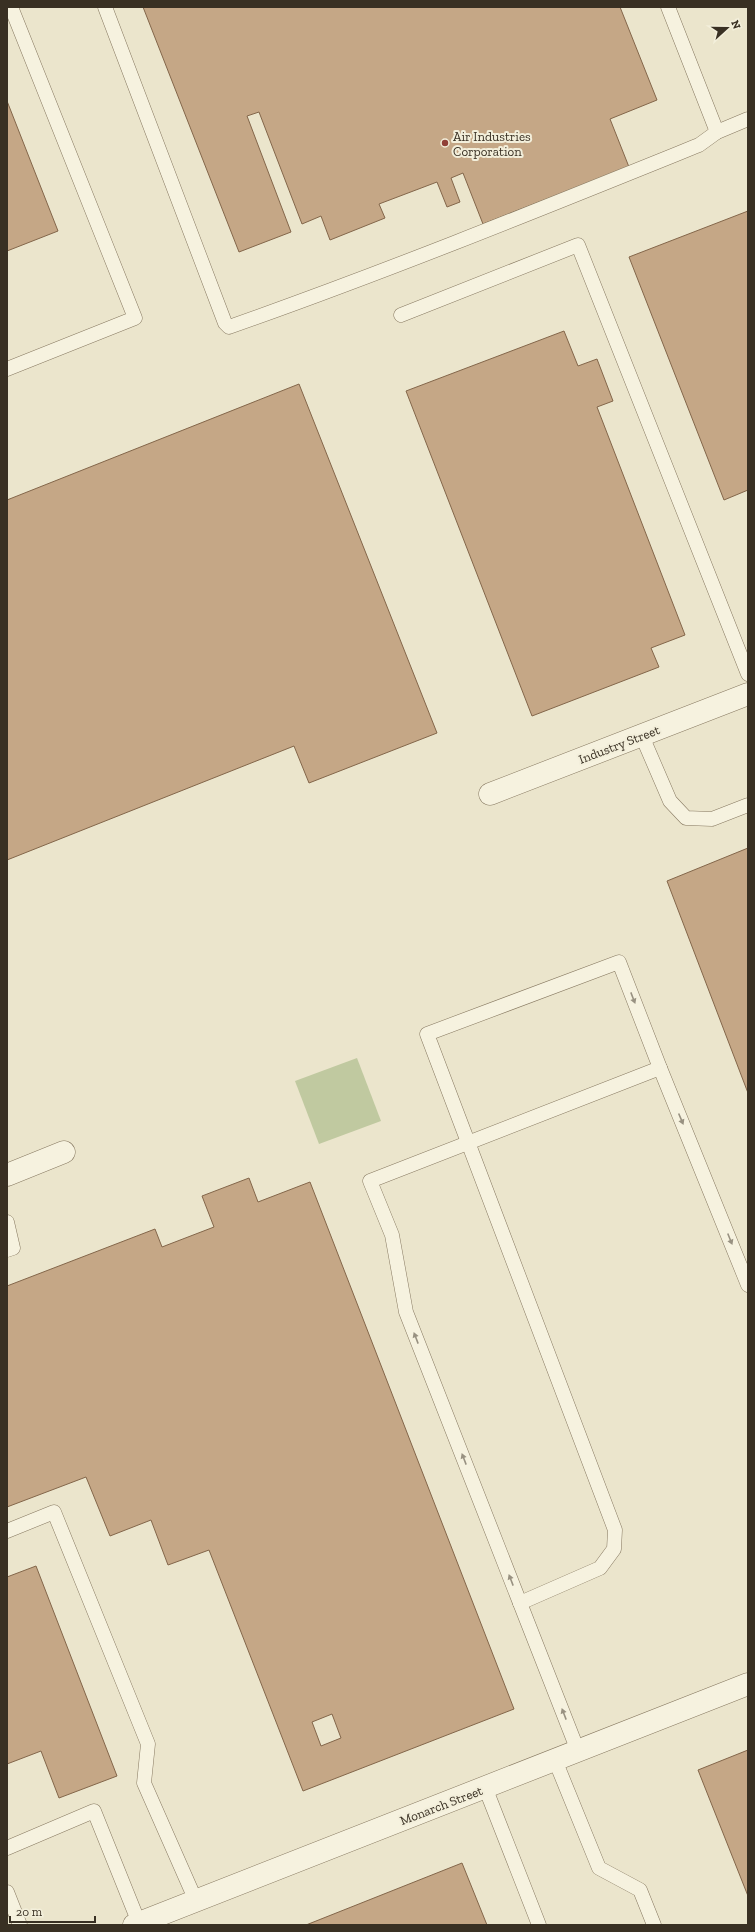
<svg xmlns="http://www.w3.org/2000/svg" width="755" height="1932" font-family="'Zilla Slab',serif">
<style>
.green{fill:#c0c9a0}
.building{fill:#c5a786;stroke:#83664a;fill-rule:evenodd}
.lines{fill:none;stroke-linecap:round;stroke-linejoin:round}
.service-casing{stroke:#877961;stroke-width:15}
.minor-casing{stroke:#877961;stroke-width:23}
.service{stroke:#f6f2df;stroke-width:14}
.minor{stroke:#f6f2df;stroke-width:22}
.oneway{fill:#989181}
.poi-dot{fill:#904037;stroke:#f3efdb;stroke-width:1.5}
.labels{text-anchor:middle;stroke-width:4;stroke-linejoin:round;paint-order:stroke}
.poi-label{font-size:13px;fill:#393023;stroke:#f3efdb;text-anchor:start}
.street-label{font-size:13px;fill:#393023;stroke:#f3efdb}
</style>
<rect width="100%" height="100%" fill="#ebe5cc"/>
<path class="green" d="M357,1058l24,63 -62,23 -24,-63z"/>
<g class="building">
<path d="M143,7h477l37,93 -47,19 19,48 -146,57 -20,-51 -12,5 9,24 -13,5 -10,-25 -58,22 6,14 -55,22 -9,-24 -19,8 -43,-112 -12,4 44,116 -52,20z"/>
<path d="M7,101l51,130 -51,20z"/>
<path d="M748,211v279l-24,10 -95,-243z"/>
<path d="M564,331l14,35 19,-7 16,42 -16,6 88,228 -34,13 8,19 -127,49 -126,-325z"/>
<path d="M299,384l138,349 -128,50 -15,-37 -287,114v-360z"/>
<path d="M748,848v245l-81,-212z"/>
<path d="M249,1178l9,24 52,-20 204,527 -211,82 -94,-241 -41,15 -17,-45 -41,16 -24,-59 -79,30v-221l148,-57 7,18 52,-20 -12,-31zM332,1714l9,24 -20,8 -9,-24z"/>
<path d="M36,1566l81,210 -58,22 -18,-47 -34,13v-187z"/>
<path d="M748,1750v146l-50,-126z"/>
<path d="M462,1863l25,62h-181z"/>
</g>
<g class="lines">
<g class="service-casing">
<g id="service">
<path d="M105,7l120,316 4,4c159,-56 314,-119 470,-182l18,-13 31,-13"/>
<path d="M668,7l49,125"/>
<path d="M401,315l177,-70 170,429"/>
<path d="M7,369l128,-51 -124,-311"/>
<path d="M642,736l28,65 16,17 26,1 36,-14"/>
<path d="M7,1222l6,26 -6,2"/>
<path d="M7,1531l47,-19 94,232 -4,39 52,118"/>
<path d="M520,1603l80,-35 14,-19 1,-19 -188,-496 192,-72 41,106 88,217"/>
<path d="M578,1751l-172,-439 -14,-77 -22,-54 290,-113"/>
<path d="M555,1760l44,108 41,22 14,35"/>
<path d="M485,1787l54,138"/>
<path d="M7,1848l87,-37 45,112"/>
<path d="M7,1892l13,33"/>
</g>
</g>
<g class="minor-casing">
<g id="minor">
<path d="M490,794l258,-100"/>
<path d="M7,1175l57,-23"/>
<path d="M134,1925l614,-241"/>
</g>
</g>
<use href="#service" class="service"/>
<use href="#minor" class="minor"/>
</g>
<defs><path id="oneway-solid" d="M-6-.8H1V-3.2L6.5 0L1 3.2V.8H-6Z"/></defs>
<g class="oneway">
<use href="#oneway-solid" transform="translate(633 998) rotate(69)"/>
<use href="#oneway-solid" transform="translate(681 1119) rotate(67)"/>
<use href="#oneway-solid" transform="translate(730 1239) rotate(68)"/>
<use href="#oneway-solid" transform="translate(416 1338) rotate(-111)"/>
<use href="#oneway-solid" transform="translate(464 1459) rotate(-111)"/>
<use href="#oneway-solid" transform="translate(511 1580) rotate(-111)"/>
<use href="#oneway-solid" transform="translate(564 1714) rotate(-111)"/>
</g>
<circle class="poi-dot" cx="445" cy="143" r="4"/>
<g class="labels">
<g class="poi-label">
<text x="453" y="141">Air Industries<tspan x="453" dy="15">Corporation</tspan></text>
</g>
<g class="street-label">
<text transform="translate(619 744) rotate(-21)" y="5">Industry Street</text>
<text transform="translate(441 1805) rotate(-21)" y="5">Monarch Street</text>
</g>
</g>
<rect width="755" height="1932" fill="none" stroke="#393023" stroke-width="16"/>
<g transform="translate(727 28) rotate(69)" stroke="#f3efdb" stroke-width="3" paint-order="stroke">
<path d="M0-3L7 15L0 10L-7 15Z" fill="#393023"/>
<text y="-6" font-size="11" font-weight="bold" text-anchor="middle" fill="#393023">N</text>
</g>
<path d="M10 1916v6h85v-6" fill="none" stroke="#393023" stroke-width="2"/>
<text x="16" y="1916" font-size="12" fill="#393023" stroke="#f3efdb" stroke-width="3" paint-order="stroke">20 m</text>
</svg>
